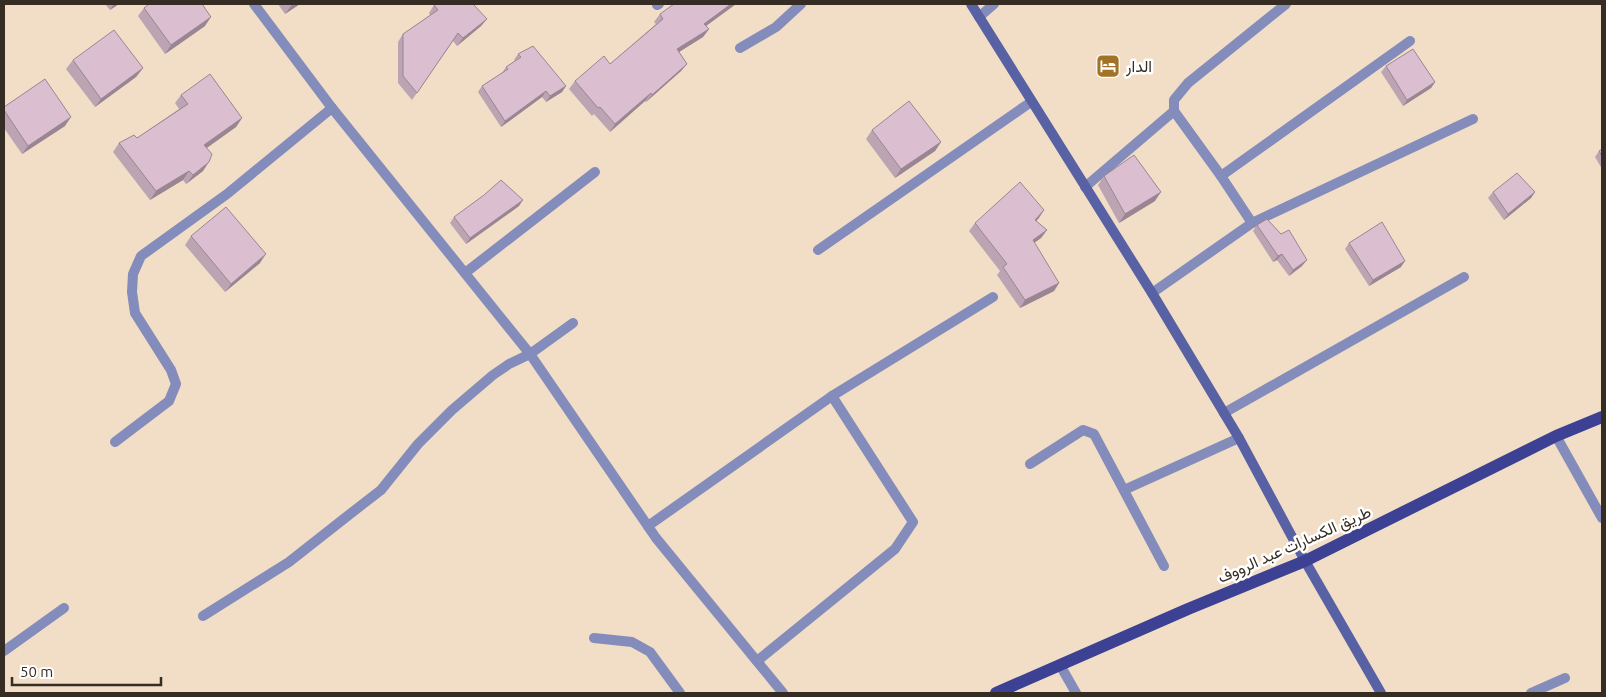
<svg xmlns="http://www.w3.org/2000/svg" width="1606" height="697" font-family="Ubuntu,Vazirmatn,sans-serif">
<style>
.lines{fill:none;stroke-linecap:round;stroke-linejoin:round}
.street{stroke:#838cbb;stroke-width:10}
.secondary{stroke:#5861a4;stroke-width:10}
.primary{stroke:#3c4193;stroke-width:12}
.wall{fill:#bca4b3}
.shaded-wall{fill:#998692}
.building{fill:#dbbfd0;stroke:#998692}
.labels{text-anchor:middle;stroke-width:5;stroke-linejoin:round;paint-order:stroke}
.poi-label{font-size:16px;fill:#352d24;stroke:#fff;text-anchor:start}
.street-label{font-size:16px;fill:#352d24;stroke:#fff}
</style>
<rect width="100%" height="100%" fill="#f2dec6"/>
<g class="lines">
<g class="street">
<path d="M254,4l78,104 198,246 126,184 127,155"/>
<path d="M657,5l2,-1"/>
<path d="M979,17l15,-13"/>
<path d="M740,48l36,-21 25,-23"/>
<path d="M1221,176l189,-135"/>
<path d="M1085,187l89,-76"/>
<path d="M1252,223l-31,-47 -47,-65v-11l14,-17 98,-79"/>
<path d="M818,250l213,-148"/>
<path d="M465,273l130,-101"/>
<path d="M1152,293l100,-70 221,-104"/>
<path d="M1224,413l240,-136"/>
<path d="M1556,436l46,82"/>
<path d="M115,442l54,-41 7,-17 -5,-14 -36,-57 -3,-21 1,-18 8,-18 86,-62 105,-86"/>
<path d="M1030,464l53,-34 11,4 70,132"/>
<path d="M1124,490l115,-52"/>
<path d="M648,526l184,-130 161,-99"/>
<path d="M203,616l86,-54 61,-48 31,-24 37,-46 34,-34 41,-35 16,-11 21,-10 43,-31"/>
<path d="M594,638l38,4 18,10 30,41"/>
<path d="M4,651l60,-43"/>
<path d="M757,661l138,-112 18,-27 -81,-126"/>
<path d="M1060,665l16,28"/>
<path d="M1531,693l34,-15"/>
</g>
<path class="secondary" d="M971,4l181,289 87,145 66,123 76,132"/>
<path class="primary" d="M996,693l192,-84 117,-48 251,-125 46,-19"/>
</g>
<g class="wall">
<path d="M105,4h14l-9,6z"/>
<path d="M278,4h22l-15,10z"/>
<path d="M736,4l-30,22 3,3 -6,8 -24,15 8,12 -6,7 -35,31 -1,-1 -35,31 -16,-18 -2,2 -23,-27 6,-8 35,-17 46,-40 -2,-2 6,-8z"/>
<path d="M434,5l53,14 -6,7 -24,20 -4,-5 -41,59 -14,-17v-41l5,-8 27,-19 -1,-2z"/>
<path d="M144,8l61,18 -40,28 -27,-38z"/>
<path d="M518,54l48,32 -4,6 -16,10 -4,-5 -41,30 -23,-35 4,-6 20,-13 4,-6 9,-6 -1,-1z"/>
<path d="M73,60l70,8 -7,9 -41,30 -29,-38z"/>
<path d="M1386,66l49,16 -4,6 -28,18 -22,-34z"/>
<path d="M181,95l61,23 -6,9 -29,21 -4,23 -17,13 -3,-4 -33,20 -37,-48 6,-9 18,-5 42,-29 -4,-6z"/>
<path d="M4,107l61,19 -43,28 -18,-26z"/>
<path d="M872,130l69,12 -6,9 -40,27 -29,-39z"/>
<path d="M1602,149v20l-7,-12 4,-6z"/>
<path d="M1104,176l51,25 -36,22 -21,-38z"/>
<path d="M1493,192h42l-4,6 -27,22 -16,-22z"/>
<path d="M519,206l-53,38 -16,-21 4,-6z"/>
<path d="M1044,210l-8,11 11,9 -6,8 -7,5 25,40 -5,8 -34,17 -23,-33 3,-4 -31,-40 6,-8z"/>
<path d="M1257,225l45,41 -13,10 -12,-16 -4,2 -20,-31z"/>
<path d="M191,236l69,27 -35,29 -40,-47z"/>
<path d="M1349,243l52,24 -32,19 -24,-37z"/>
</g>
<g class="shaded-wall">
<path d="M114,4h5l-9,6z"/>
<path d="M294,4h6l-15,10 6,-8z"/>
<path d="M731,4h5l-37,27 5,-7z"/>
<path d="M211,17l-6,9 -40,28 6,-9z"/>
<path d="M487,19l-6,7 -24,20 6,-8z"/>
<path d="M709,29l-6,8 -32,20 6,-8z"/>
<path d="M687,64l-6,7 -35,31 6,-7z"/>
<path d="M143,68l-7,9 -41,30 6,-8z"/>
<path d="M1435,82l-4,6 -28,18 4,-6z"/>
<path d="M566,86l-4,6 -16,10 4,-6z"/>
<path d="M546,91l-4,6 -41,30 4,-6z"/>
<path d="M651,93l-6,8 -35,31 5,-8z"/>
<path d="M71,117l-6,9 -43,28 6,-8z"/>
<path d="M242,118l-6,9 -38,27 6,-9z"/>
<path d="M941,142l-6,9 -40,27 6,-9z"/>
<path d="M209,162l-6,9 -17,13 7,-9z"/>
<path d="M189,171l-6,9 -33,20 6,-9z"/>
<path d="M1161,192l-6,9 -36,22 6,-9z"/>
<path d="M1535,192l-4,6 -27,22 4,-6z"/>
<path d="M523,200l-4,6 -53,38 4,-6z"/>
<path d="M1044,210l-5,8 -9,10 5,-8z"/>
<path d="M1047,230l-6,8 -14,10 6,-8z"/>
<path d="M266,254l-6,9 -35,29 6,-8z"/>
<path d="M1282,254l-5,6 -4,2 5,-6z"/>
<path d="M1307,260l-5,6 -13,10 4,-6z"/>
<path d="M1405,261l-4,6 -32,19 4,-6z"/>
<path d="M1059,283l-5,8 -34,17 5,-8z"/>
</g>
<g class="building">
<path d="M149,4h53l9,13 -40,28 -27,-37z"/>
<path d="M436,4h37l14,15 -24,19 -5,-5 -41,60 -14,-17v-42l35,-24 -4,-5z"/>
<path d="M674,4h57l-27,20 5,5 -32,20 10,15 -35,31 -1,-2 -36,31 -15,-17 -2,1 -23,-27 29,-25 6,8 53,-45 -3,-5z"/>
<path d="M114,30l29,38 -42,31 -28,-39z"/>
<path d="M533,46l33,40 -16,10 -4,-5 -41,30 -23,-35 26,-17 -2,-2 15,-10 -3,-3z"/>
<path d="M1413,49l22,33 -28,18 -21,-34z"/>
<path d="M210,74l32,44 -38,27 8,9 -3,8 -16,13 -4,-4 -33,20 -37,-48 15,-8 3,3 51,-34 -7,-9z"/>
<path d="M45,79l26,38 -43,29 -24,-36v-3z"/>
<path d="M909,101l32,41 -40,27 -29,-39z"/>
<path d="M1602,149v7l-3,-5z"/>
<path d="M1134,155l27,37 -36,22 -21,-38z"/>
<path d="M1517,173l18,19 -27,22 -15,-22z"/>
<path d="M501,180l22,20 -53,38 -16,-21 30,-22z"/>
<path d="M1020,182l24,28 -9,10 12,10 -14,10 26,43 -34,17 -22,-33 4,-3 -32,-41z"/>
<path d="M226,207l40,47 -35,30 -40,-48z"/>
<path d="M1267,219l14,15 8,-4 18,30 -14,10 -11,-16 -4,2 -21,-31z"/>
<path d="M1382,222l23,39 -32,19 -24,-37z"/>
</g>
<defs>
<g id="hotel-square" transform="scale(1.25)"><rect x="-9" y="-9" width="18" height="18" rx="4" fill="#a37227" stroke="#fff"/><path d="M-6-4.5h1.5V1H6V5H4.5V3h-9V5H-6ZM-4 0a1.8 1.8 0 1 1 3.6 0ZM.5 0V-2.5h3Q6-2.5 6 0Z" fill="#fff"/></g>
</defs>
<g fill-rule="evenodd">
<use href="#hotel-square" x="1108" y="66"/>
</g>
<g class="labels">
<g class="poi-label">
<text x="1126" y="72">الدار</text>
</g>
<g class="street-label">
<text transform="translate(1294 544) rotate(-24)" y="6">طريق الكسارات عبد الرووف</text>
</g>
</g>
<rect width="1606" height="697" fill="none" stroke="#352d24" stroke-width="10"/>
<path d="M12 677v8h149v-8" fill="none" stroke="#352d24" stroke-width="2.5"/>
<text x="20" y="677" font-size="15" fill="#352d24" stroke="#ffffff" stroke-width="4" paint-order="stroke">50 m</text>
</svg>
